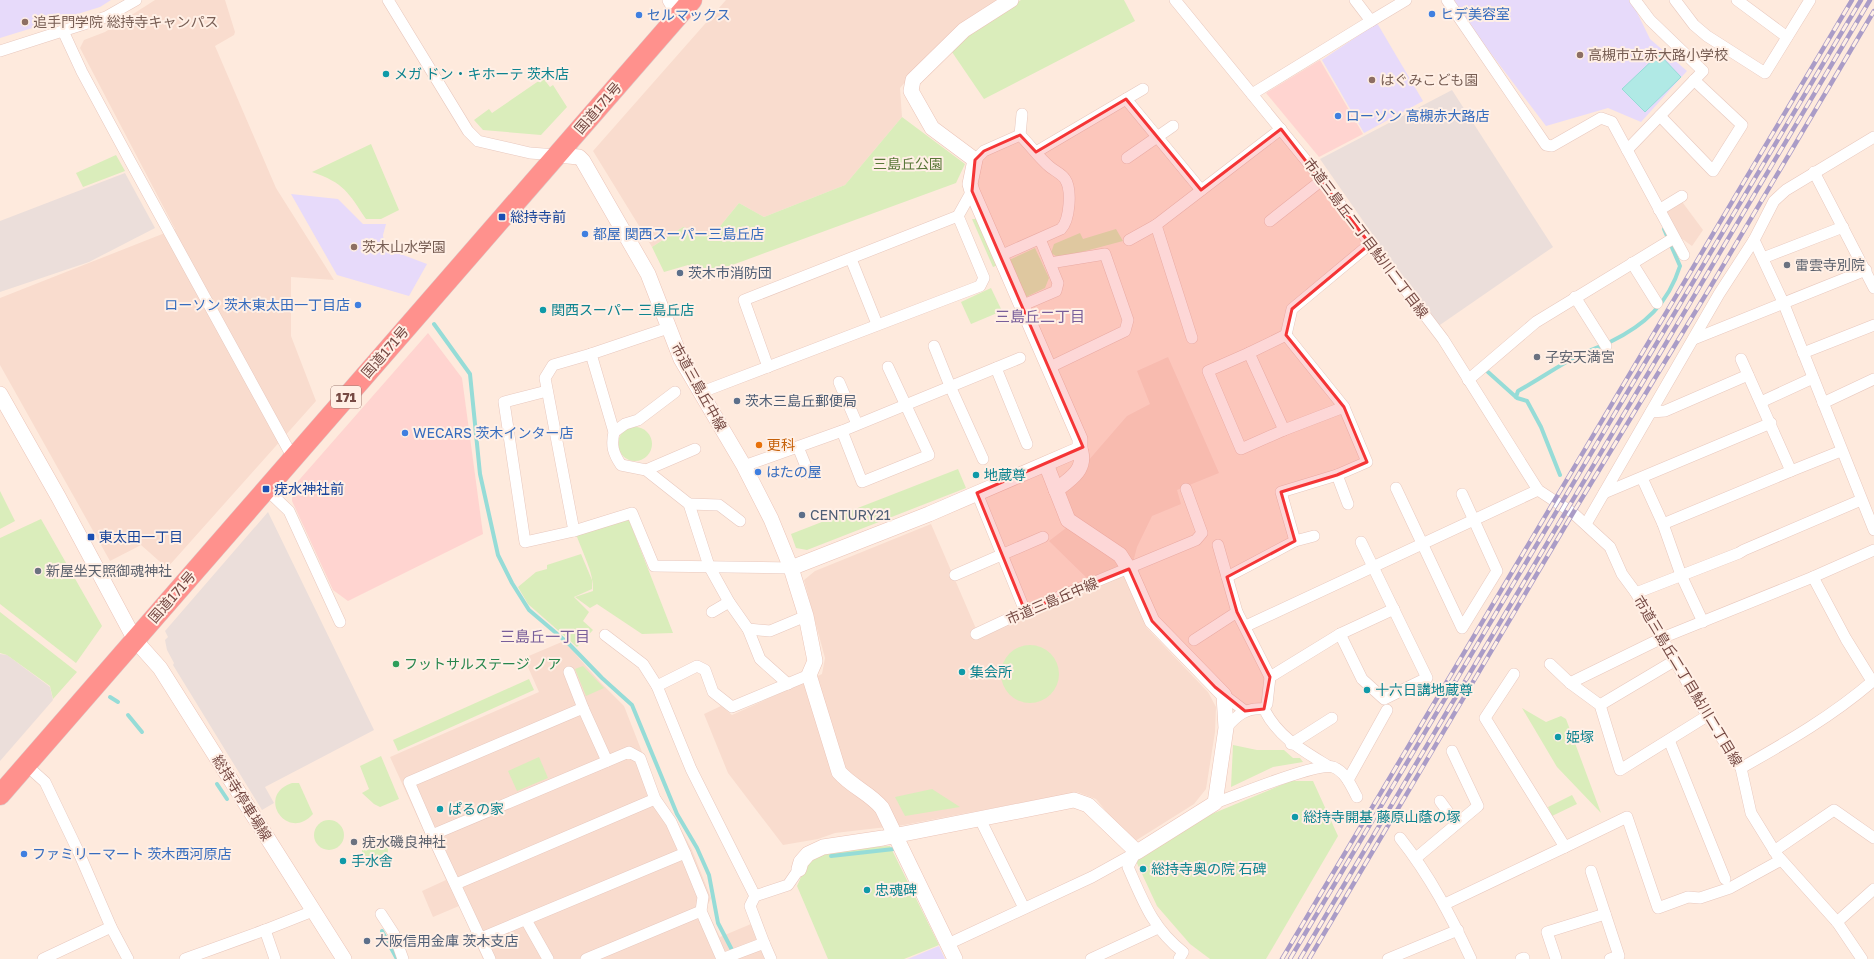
<svg xmlns="http://www.w3.org/2000/svg" width="1874" height="959" font-family="'Golos Text','Noto Sans JP',sans-serif">
<style>
.residential{fill:#f9dcce}
.commercial{fill:#ffd4d0}
.industrial{fill:#ebdeda}
.education{fill:#e7dafa}
.green{fill:#daedbb}
.water{fill:#b0e9e5;stroke:#96dcd7}
.lines{fill:none;stroke-linecap:round;stroke-linejoin:round}
.stream{stroke:#96dcd7;stroke-width:4}
.street-casing{stroke:#e8c8be;stroke-width:12}
.secondary-casing{stroke:#ebc4b8;stroke-width:16}
.highway-casing{stroke:#d9cccb;stroke-width:21}
.street{stroke:#fff;stroke-width:11}
.secondary{stroke:#fff;stroke-width:15}
.highway{stroke:#ff918d;stroke-width:20}
.rail-casing{stroke:#aa9cc7;stroke-width:4.5}
.rail{stroke:#ffefe5;stroke-width:3;stroke-dasharray:9;stroke-linecap:butt}
.marked{fill:#f53536;fill-opacity:0.2;stroke:#f53536;stroke-width:3;stroke-linejoin:round}
.shop-dot{fill:#3f7fe0;stroke:#ffefe5;stroke-width:1.5}
.education-dot{fill:#8d6e63;stroke:#ffefe5;stroke-width:1.5}
.culture-dot{fill:#0f9aa8;stroke:#ffefe5;stroke-width:1.5}
.transit-dot{fill:#1a4fb4;stroke:#ffefe5;stroke-width:1.5}
.worship-dot{fill:#6b7280;stroke:#ffefe5;stroke-width:1.5}
.service-dot{fill:#5c6f8a;stroke:#ffefe5;stroke-width:1.5}
.food-dot{fill:#e8710a;stroke:#ffefe5;stroke-width:1.5}
.leisure-dot{fill:#2e9e5b;stroke:#ffefe5;stroke-width:1.5}
.labels{text-anchor:middle;stroke-width:4;stroke-linejoin:round;paint-order:stroke}
.shield{fill:#ffefe5;stroke:#9f7c74;stroke-width:1}
.shield-label{font-size:13px;font-weight:bold;fill:#764a44}
.shop-label{font-size:14px;fill:#366cbe;stroke:#ffefe5;text-anchor:start}
.education-label{font-size:14px;fill:#785e54;stroke:#ffefe5;text-anchor:start}
.culture-label{font-size:14px;fill:#0d838f;stroke:#ffefe5;text-anchor:start}
.street-label{font-size:14px;fill:#764a44;stroke:#ffefe5}
.park-label{font-size:14px;fill:#597738;stroke:#ffefe5}
.transit-label{font-size:14px;fill:#164399;stroke:#ffefe5;text-anchor:start}
.worship-label{font-size:14px;fill:#5b616d;stroke:#ffefe5;text-anchor:start}
.service-label{font-size:14px;fill:#4e5e75;stroke:#ffefe5;text-anchor:start}
.food-label{font-size:14px;fill:#c56008;stroke:#ffefe5;text-anchor:start}
.leisure-label{font-size:14px;fill:#27864d;stroke:#ffefe5;text-anchor:start}
.neighbourhood-label{font-size:15px;fill:#785e9a;stroke:#ffefe5}
</style>
<rect width="100%" height="100%" fill="#feeadd"/>
<g class="residential">
<path d="M155,0h70l10,32 -1,3 -19,11 61,142 58,92 -43,-3v59l25,65 -149,167 -26,-23 -31,16 -110,-196v-67l175,-69 -95,-181 4,-8 21,-8z"/>
<path d="M726,0h272l-16,9 -54,48 -28,31 2,29 -57,68 -81,32 -25,-14 -27,33 -29,-9 -31,20 -59,-96z"/>
<path d="M1680,199l23,31 -11,16 -11,-8 -18,-28z"/>
<path d="M1168,357l51,116 -42,17 4,14 -29,12 -15,31 -9,35 19,46 61,64 8,15 -1,25 -9,57 -12,15 -62,39 -36,-44 -19,-7 -173,33 -69,8 -17,6 -35,6 -55,-72 -24,-59 17,-8 11,9 90,-41 3,-16 -21,-78 11,-9 116,-47 49,114 117,-50 -48,-47 17,-13 -11,-29 72,-83 23,-12 -13,-33z"/>
<path d="M564,641l36,41 24,24 36,92 15,20 17,32 19,48 -5,11 14,28 31,-13 15,35h-283l-24,-53 -26,11 -11,-26 24,-11 -56,-123 149,-65 -15,-34z"/>
</g>
<g class="commercial">
<path d="M1320,60l43,74 -44,23 -53,-64z"/>
<path d="M428,333l34,45 21,156 -135,67 -15,-11 -41,-89 1,-14z"/>
</g>
<g class="industrial">
<path d="M1452,90l101,157 -116,80 -117,-168z"/>
<path d="M125,173l30,55 -66,34 -89,30v-71z"/>
<path d="M268,512l106,218 -109,57 9,16 -12,7 -89,-145 1,-2 -7,-13 -2,-10 3,-3 -3,-6z"/>
<path d="M0,654l7,1 43,32 3,13 -53,61z"/>
</g>
<g class="education">
<path d="M0,0h111l-11,7 -100,31z"/>
<path d="M1454,0h177l19,39 37,32 -46,51 -33,-14 -62,18 -85,-112z"/>
<path d="M1377,23l46,78 -59,32 -42,-73z"/>
<path d="M291,194l47,5 25,25h23l-3,11 1,8 6,7 37,14 -18,32 -72,-21z"/>
<path d="M939,946l6,13h-37z"/>
</g>
<g class="green">
<path d="M1021,0h103l11,21 -151,78 -32,-47 20,-23z"/>
<path d="M543,78l7,9 3,-2 14,22 -26,28 -58,-5 -9,-10 15,-11 3,4z"/>
<path d="M902,117l63,47 -9,19 -262,96 -6,-14 -24,7 -12,-25 31,-20 29,9 27,-33 25,14 81,-32z"/>
<path d="M371,144l28,66 -18,9h-15c-18,-27 -22,-36 -54,-47z"/>
<path d="M116,155l9,16 -42,16 -7,-14z"/>
<path d="M972,219h5l21,46 -5,2z"/>
<path d="M1116,229l7,12 -64,17 -8,-5 3,-9 26,-11 3,6z"/>
<path d="M1035,248l14,30 -4,10 -21,10 -17,-37z"/>
<path d="M991,288l11,23 -31,13 -10,-22z"/>
<circle cx="635" cy="444" r="17"/>
<path d="M958,469l8,19 -159,62 -11,-2 -5,-14z"/>
<path d="M0,491l15,30 -15,8z"/>
<path d="M41,519l61,107 -26,37 -76,-59v-66z"/>
<path d="M629,520l44,113 -31,1 -45,-30 -7,4 -15,-11 18,-6c1,-19 -11,-39 -17,-57z"/>
<path d="M581,554l11,26v9l-18,8 15,15 -6,9 10,9 -16,17 -49,-43 -10,-17 18,-15 11,-3v-4z"/>
<path d="M0,612l77,60 -24,27 -3,-13 -43,-31 -7,-2z"/>
<circle cx="1030" cy="674" r="29"/>
<path d="M583,666l21,22 -18,8 -11,-27z"/>
<path d="M529,679l5,11 -136,61 -5,-11z"/>
<path d="M1522,708l24,14 15,-6 5,3 35,94 -44,-46z"/>
<path d="M1233,745l24,5h27l9,8h7l3,4 -30,5 -42,20z"/>
<path d="M381,756l18,43 -19,8 -6,-3 -12,-11 7,-4 -9,-23z"/>
<path d="M539,757l9,21 -31,13 -9,-20z"/>
<path d="M1291,781h22l25,55 -72,123h-56l-20,-15 -33,-38 -21,-45 71,-45z"/>
<path d="M292,783h7l14,31c-26,29 -58,-19 -21,-31z"/>
<path d="M932,789l28,18 -55,9 -10,-19z"/>
<path d="M1572,795l5,9 -25,12 -4,-9z"/>
<circle cx="329" cy="835" r="15"/>
<circle cx="375" cy="850" r="13"/>
<path d="M890,846l49,99 -35,14h-76l-31,-73c4,-8 6,-16 12,-22 14,-18 60,-16 81,-18z"/>
</g>
<path class="water" d="M1659,54l22,23 -36,35 -23,-23z"/>
<g class="lines">
<g class="stream">
<path d="M434,324l36,50 10,100 18,81 14,28 17,27 40,34 33,34 30,27 45,109 20,34 12,27 9,48 14,27"/>
<path d="M1488,372l29,26 10,3 14,26 19,48"/>
<path d="M1516,397l2,-6c20,-11 40,-25 61,-36 10,-5 21,-8 31,-13 35,-17 58,-38 70,-76l-16,-37"/>
<path d="M110,697l8,5"/>
<path d="M128,715l14,17"/>
<path d="M217,784l10,15"/>
<path d="M831,856l63,-7"/>
<path d="M382,931l15,28"/>
</g>
<g class="street-casing">
<g id="street">
<path d="M388,0l80,131 10,10 52,12 27,2"/>
<path d="M1175,0l147,180 121,159 95,151 35,23 37,34 12,27 14,19 59,103 46,72 10,45 26,42 60,67 25,37"/>
<path d="M1355,0l16,21 35,-21"/>
<path d="M1447,0l99,145 6,1 49,-28 11,4 72,133"/>
<path d="M1675,0l19,25 13,11 58,37 45,-73"/>
<path d="M1737,0l50,37"/>
<path d="M63,31l19,41 47,87 164,299"/>
<path d="M0,51l106,-34 30,-17"/>
<path d="M1252,94l119,-73"/>
<path d="M1126,99l75,91"/>
<path d="M1660,116l53,55 29,-46 -48,-45"/>
<path d="M1020,135l2,-21"/>
<path d="M1627,150l76,-79 -53,-51 -15,-20"/>
<path d="M1036,152l107,-63"/>
<path d="M1127,158l46,-32"/>
<path d="M975,160l9,-9 36,-16c10,10 19,23 30,32 5,4 12,7 15,12 7,10 5,41 -4,50l-61,27"/>
<path d="M1814,172l60,116"/>
<path d="M1659,210l23,-14"/>
<path d="M1270,221l52,-41"/>
<path d="M1156,225l36,113"/>
<path d="M1129,240l27,-15 125,-96"/>
<path d="M1754,240l29,62 91,228"/>
<path d="M1763,258l80,-31"/>
<path d="M851,259l26,65"/>
<path d="M1632,263l25,40"/>
<path d="M1575,297l31,49"/>
<path d="M1021,306l35,-15 2,-8 -18,-44"/>
<path d="M668,328l-77,26 23,78c-3,14 -1,21 7,33l25,5 43,34 20,62 20,36 19,27 12,30 28,25"/>
<path d="M1286,335l58,72 -60,23 -35,-77z"/>
<path d="M1286,335l6,-26 78,-65"/>
<path d="M1694,339l172,-69"/>
<path d="M934,346l16,40 33,73"/>
<path d="M1249,353l-41,18 33,78 43,-19"/>
<path d="M1803,353l71,-28"/>
<path d="M591,354l-38,11 -8,13 29,153 58,-18 22,53 137,2"/>
<path d="M768,367l-24,-67 214,-84 14,-25"/>
<path d="M996,368l31,76"/>
<path d="M1048,368l77,-37 3,-11 -23,-66 -55,9"/>
<path d="M1468,380l68,-58 138,-84"/>
<path d="M839,382l18,42"/>
<path d="M547,391l-43,11 21,140 49,-11"/>
<path d="M702,392l278,-106 4,-8 -26,-62"/>
<path d="M1761,402l52,-24"/>
<path d="M1823,403l51,-24"/>
<path d="M1651,412l14,-1 83,-36"/>
<path d="M842,431l20,51 67,-27 -41,-88"/>
<path d="M614,432l11,-8 13,-4 37,-28"/>
<path d="M798,447l11,27"/>
<path d="M744,466l98,-35 178,-73"/>
<path d="M646,470l49,-21"/>
<path d="M1791,471l50,-20"/>
<path d="M1337,475l11,29"/>
<path d="M1642,478l21,46 128,-53 -50,-112"/>
<path d="M1396,488l66,140 35,-57 -35,-77"/>
<path d="M266,489l23,22 51,111"/>
<path d="M977,493l48,118"/>
<path d="M1604,493l167,-70"/>
<path d="M689,504l30,1 21,16"/>
<path d="M1586,524l133,-230 35,-54 20,-39 12,-11 88,-53"/>
<path d="M1663,524l18,51 22,47"/>
<path d="M1295,541l19,-5"/>
<path d="M1218,545l19,67 33,65 -3,27 -3,5"/>
<path d="M955,575l88,-38"/>
<path d="M1227,577l68,-36 -14,-49 56,-17 30,-13 -23,-55"/>
<path d="M1813,577l33,62 26,42"/>
<path d="M1636,593l103,-40 5,-3 117,-50"/>
<path d="M712,612l17,-10"/>
<path d="M1246,626l292,-136"/>
<path d="M748,629l22,2 36,-15"/>
<path d="M976,634l49,-23 171,-71 6,-7 -16,-44"/>
<path d="M1340,634l22,45 22,20 43,-21 -66,-136"/>
<path d="M605,635l38,29 14,22"/>
<path d="M1194,640l43,-28"/>
<path d="M1550,664l20,19 30,22 20,65 87,-54"/>
<path d="M569,672l14,36"/>
<path d="M1270,677l70,-43 54,-25"/>
<path d="M1570,683l92,-45 151,-61 61,-27"/>
<path d="M1224,695l21,16"/>
<path d="M1600,705l74,-44"/>
<path d="M1226,728c11,-13 21,-21 38,-19 14,28 38,41 64,57"/>
<path d="M1669,740l56,139"/>
<path d="M1291,744l41,-26"/>
<path d="M26,765l19,17 34,71 32,74 17,32"/>
<path d="M1741,768c46,-26 93,-53 133,-88"/>
<path d="M1348,780l39,-70"/>
<path d="M1440,801l16,22"/>
<path d="M1215,803c20,-7 102,-41 118,-36 13,5 18,19 24,30"/>
<path d="M980,819l44,89"/>
<path d="M432,835l-23,-53 174,-74 24,53"/>
<path d="M1400,838c30,38 51,78 71,121"/>
<path d="M1565,847l62,-30 31,91 30,-11 12,1 30,-10 51,-28"/>
<path d="M1774,851l60,-41 40,28"/>
<path d="M1136,852l-8,15c15,34 25,62 55,85l-4,7"/>
<path d="M1416,858l62,-52 -26,-55"/>
<path d="M1591,871l28,85 -9,3"/>
<path d="M456,884l199,-85"/>
<path d="M755,896l-64,-127 -34,-83 40,-20 8,4 8,22 19,15 77,-32"/>
<path d="M1445,904l120,-57 -80,-129 29,-44"/>
<path d="M381,914l13,20 9,25"/>
<path d="M526,920l22,39"/>
<path d="M1837,922l37,-33"/>
<path d="M265,930l10,29"/>
<path d="M481,938l204,-85"/>
<path d="M764,943l7,16"/>
<path d="M948,944l144,-67 45,-25"/>
<path d="M43,959l68,-32"/>
<path d="M185,959l80,-29 48,-19"/>
<path d="M490,959l-58,-124 197,-83 11,6 15,41 16,23 14,31 18,44 -2,14 21,48"/>
<path d="M586,959l115,-48"/>
<path d="M722,959l42,-16 -14,-37 5,-10 33,-11 11,-16"/>
<path d="M1091,959l67,-31"/>
<path d="M1388,959l70,-29"/>
<path d="M1521,959l3,-1"/>
<path d="M1556,959l-9,-27 58,-18"/>
</g>
</g>
<g class="secondary-casing">
<g id="secondary">
<path d="M670,0l9,15"/>
<path d="M557,155l22,2 4,4 65,113 33,85 63,107 27,53 20,49 15,48 9,45 -6,14 30,97c13,15 31,21 43,36l73,151"/>
<path d="M0,394l59,104 76,142 25,28 184,291"/>
<path d="M1056,490c15,-11 31,-21 24,-41"/>
<path d="M791,568l138,-54 151,-65v-10l-108,-248 -2,-7 5,-24 -43,-32 -21,-37 2,-11 51,-50 47,-30"/>
<path d="M799,869l2,-7 7,-8 15,-7 60,-9 191,-38 14,5 49,47 78,-49 11,-75 -2,-33 -72,-74 -23,-52 -9,-14 -52,-35 -22,-56"/>
</g>
</g>
<g class="highway-casing">
<path id="highway" d="M0,795l692,-795"/>
</g>
<use href="#street" class="street"/>
<use href="#secondary" class="secondary"/>
<use href="#highway" class="highway"/>
<g class="rail-casing">
<g id="rail">
<path d="M1282,959l570,-959"/>
<path d="M1290,959l571,-959"/>
<path d="M1300,959l570,-959"/>
<path d="M1309,959l264,-446 138,-227 163,-275"/>
</g>
</g>
<use href="#rail" class="rail"/>
</g>
<path class="marked" d="M1126,99l75,91 80,-61 89,115 -78,65 -6,26 58,72 23,55 -30,13 -56,17 14,49 -68,36 10,35 33,65 -6,32 -19,2 -30,-24 -63,-66 -23,-52 -104,42 -48,-118 106,-46 -111,-256 3,-31 9,-9 36,-16 16,17z"/>
<g class="shop-dot">
<circle cx="1432" cy="14" r="4"/>
<circle cx="639" cy="15" r="4"/>
<circle cx="1338" cy="116" r="4"/>
<circle cx="585" cy="234" r="4"/>
<circle cx="358" cy="305" r="4"/>
<circle cx="405" cy="433" r="4"/>
<circle cx="758" cy="472" r="4"/>
<circle cx="24" cy="854" r="4"/>
</g>
<g class="education-dot">
<circle cx="25" cy="22" r="4"/>
<circle cx="1580" cy="55" r="4"/>
<circle cx="1372" cy="80" r="4"/>
<circle cx="354" cy="247" r="4"/>
</g>
<g class="culture-dot">
<circle cx="386" cy="74" r="4"/>
<circle cx="543" cy="310" r="4"/>
<circle cx="976" cy="475" r="4"/>
<circle cx="962" cy="672" r="4"/>
<circle cx="1367" cy="690" r="4"/>
<circle cx="1558" cy="737" r="4"/>
<circle cx="440" cy="809" r="4"/>
<circle cx="1295" cy="817" r="4"/>
<circle cx="343" cy="861" r="4"/>
<circle cx="1143" cy="869" r="4"/>
<circle cx="867" cy="890" r="4"/>
</g>
<g class="transit-dot">
<rect x="498" y="213" width="8" height="8" rx="2"/>
<rect x="262" y="485" width="8" height="8" rx="2"/>
<rect x="87" y="533" width="8" height="8" rx="2"/>
</g>
<g class="worship-dot">
<circle cx="1787" cy="265" r="4"/>
<circle cx="1537" cy="357" r="4"/>
<circle cx="38" cy="571" r="4"/>
<circle cx="354" cy="842" r="4"/>
</g>
<g class="service-dot">
<circle cx="680" cy="273" r="4"/>
<circle cx="737" cy="401" r="4"/>
<circle cx="802" cy="515" r="4"/>
<circle cx="367" cy="941" r="4"/>
</g>
<circle class="food-dot" cx="759" cy="445" r="4"/>
<circle class="leisure-dot" cx="396" cy="664" r="4"/>
<g class="labels">
<rect class="shield" x="331" y="386" width="30" height="22" rx="3"/>
<g class="shield-label">
<text x="346" y="402">171</text>
</g>
<g class="shop-label">
<text x="1440" y="19">ヒデ美容室</text>
<text x="647" y="20">セルマックス</text>
<text x="1346" y="121">ローソン 高槻赤大路店</text>
<text x="593" y="239">都屋 関西スーパー三島丘店</text>
<text x="350" y="310" text-anchor="end">ローソン 茨木東太田一丁目店</text>
<text x="413" y="438">WECARS 茨木インター店</text>
<text x="766" y="477">はたの屋</text>
<text x="32" y="859">ファミリーマート 茨木西河原店</text>
</g>
<g class="education-label">
<text x="33" y="27">追手門学院 総持寺キャンパス</text>
<text x="1588" y="60">高槻市立赤大路小学校</text>
<text x="1380" y="85">はぐみこども園</text>
<text x="362" y="252">茨木山水学園</text>
</g>
<g class="culture-label">
<text x="394" y="79">メガ ドン・キホーテ 茨木店</text>
<text x="551" y="315">関西スーパー 三島丘店</text>
<text x="984" y="480">地蔵尊</text>
<text x="970" y="677">集会所</text>
<text x="1375" y="695">十六日講地蔵尊</text>
<text x="1566" y="742">姫塚</text>
<text x="448" y="814">ぱるの家</text>
<text x="1303" y="822">総持寺開基 藤原山蔭の塚</text>
<text x="351" y="866">手水舎</text>
<text x="1151" y="874">総持寺奥の院 石碑</text>
<text x="875" y="895">忠魂碑</text>
</g>
<g class="street-label">
<text transform="translate(598 108) rotate(-49)" y="5">国道171号</text>
<text transform="translate(1366 238) rotate(53)" y="5">市道三島丘二丁目鮎川二丁目線</text>
<text transform="translate(385 352) rotate(-49)" y="5">国道171号</text>
<text transform="translate(699 387) rotate(61)" y="5">市道三島丘中線</text>
<text transform="translate(172 597) rotate(-49)" y="5">国道171号</text>
<text transform="translate(1052 601) rotate(-23)" y="5">市道三島丘中線</text>
<text transform="translate(1688 681) rotate(59)" y="5">市道三島丘二丁目鮎川二丁目線</text>
<text transform="translate(242 798) rotate(58)" y="5">総持寺停車場線</text>
</g>
<g class="park-label">
<text x="908" y="169">三島丘公園</text>
</g>
<g class="transit-label">
<text x="510" y="222">総持寺前</text>
<text x="274" y="494">疣水神社前</text>
<text x="99" y="542">東太田一丁目</text>
</g>
<g class="worship-label">
<text x="1795" y="270">雷雲寺別院</text>
<text x="1545" y="362">子安天満宮</text>
<text x="46" y="576">新屋坐天照御魂神社</text>
<text x="362" y="847">疣水磯良神社</text>
</g>
<g class="service-label">
<text x="688" y="278">茨木市消防団</text>
<text x="745" y="406">茨木三島丘郵便局</text>
<text x="810" y="520">CENTURY21</text>
<text x="375" y="946">大阪信用金庫 茨木支店</text>
</g>
<g class="food-label">
<text x="767" y="450">更科</text>
</g>
<g class="leisure-label">
<text x="404" y="669">フットサルステージ ノア</text>
</g>
<g class="neighbourhood-label">
<text x="1040" y="322">三島丘二丁目</text>
<text x="545" y="642">三島丘一丁目</text>
</g>
</g>
</svg>
